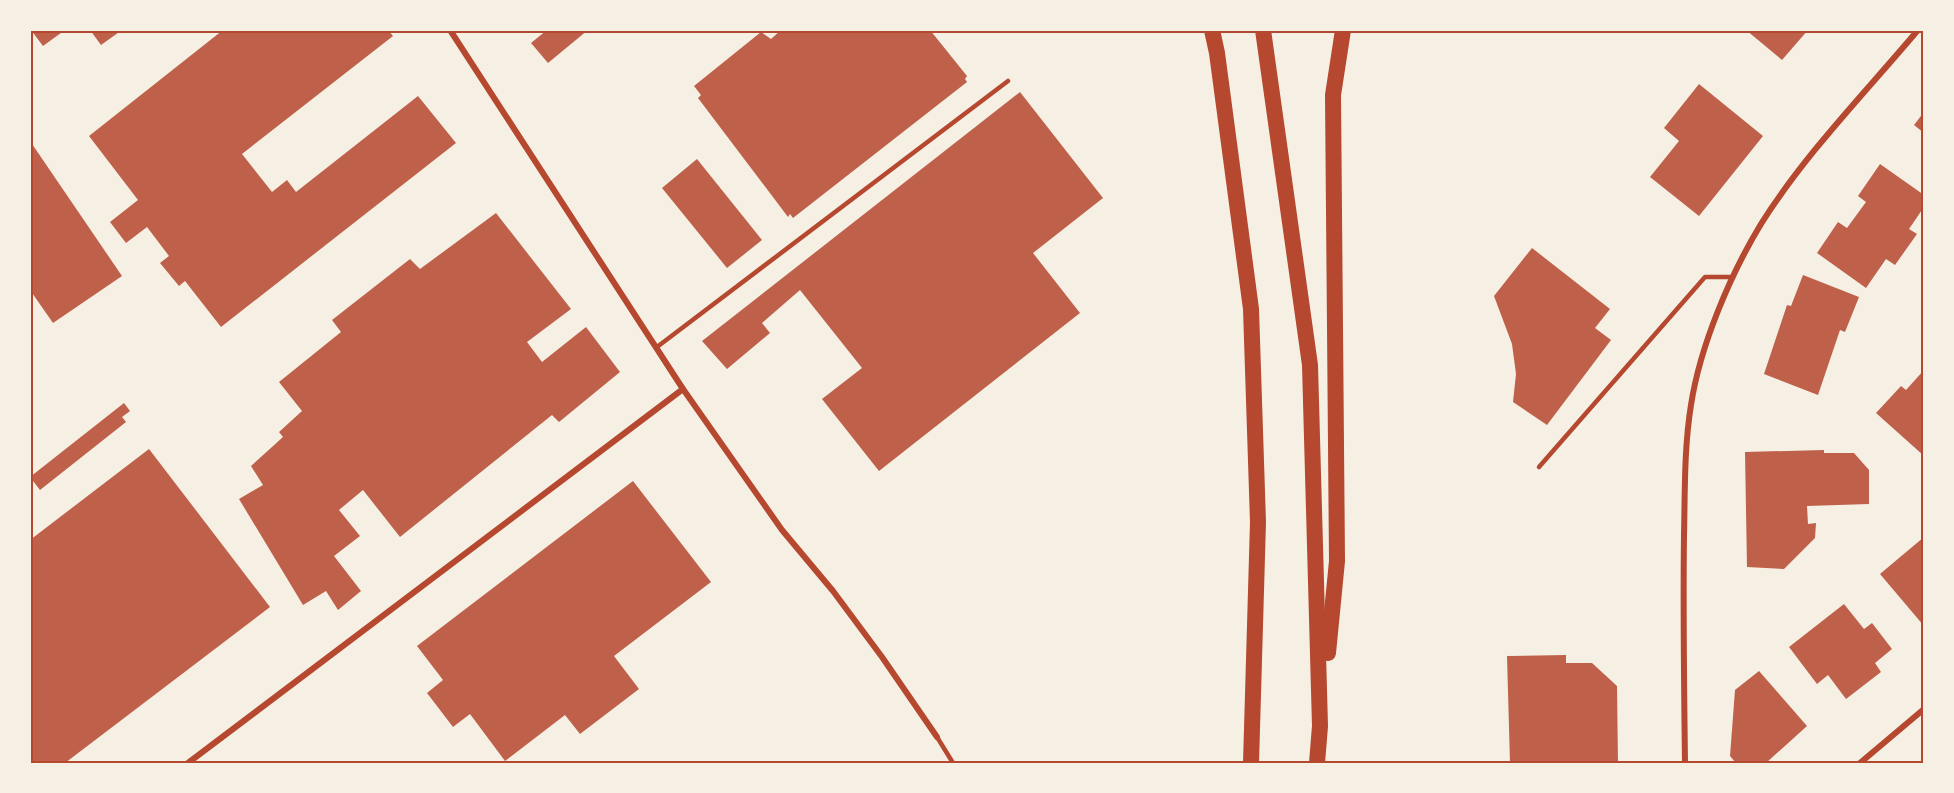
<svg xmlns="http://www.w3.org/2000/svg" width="1954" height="793" font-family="'Varela Round',sans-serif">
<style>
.building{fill:#bf614a}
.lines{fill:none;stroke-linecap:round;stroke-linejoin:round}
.service{stroke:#b5482f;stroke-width:4.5}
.minor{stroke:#b5482f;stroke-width:6}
.trunk{stroke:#b5482f;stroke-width:16}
.neatline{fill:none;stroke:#b5482f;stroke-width:2}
</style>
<rect width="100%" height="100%" fill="#f6efe4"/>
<g class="building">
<path d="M31,30h34l-22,16z"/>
<path d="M90,30h32l-21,15z"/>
<path d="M223,30h165l5,6 -151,118 30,38 15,-12 9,12 122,-96 38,47 -235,184 -36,-46 -6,5 -19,-23 9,-7 -22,-29 -21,16 -16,-21 28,-22 -49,-64z"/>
<path d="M547,30h41l-40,33 -17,-20z"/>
<path d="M781,30h149l37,46 -2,3 2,3 -174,136 -3,-4 -2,3 -90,-119 3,-3 -7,-9 67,-54 10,7z"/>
<path d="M1746,30h62l-26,30z"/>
<path d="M1699,84l64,52 -64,80 -49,-39 29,-36 -15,-13z"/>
<path d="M1020,92l83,106 -70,55 47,60 -201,158 -57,-72 40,-31 -62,-78 -38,33 8,10 -43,36 -25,-28z"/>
<path d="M1924,112v21l-10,-8z"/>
<path d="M30,141l92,135 -69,47 -23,-33z"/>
<path d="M697,159l65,81 -35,28 -65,-80z"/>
<path d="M1880,164l44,31v12l-15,22 8,5 -22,31 -9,-6 -20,29 -49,-35 21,-31 9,6 19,-26 -8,-6z"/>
<path d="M496,213l75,96 -44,33 15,20 44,-35 34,45 -61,50 -7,-7 -152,122 -37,-47 -24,20 21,26 -26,20 27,35 -23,19 -12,-19 -23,14 -64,-106 24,-14 -12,-19 32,-29 -4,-5 23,-21 -23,-29 62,-50 -9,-12 78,-61 10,10z"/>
<path d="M1532,248l78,61 -15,19 16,12 -64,85 -34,-23 3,-28 -4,-30 -18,-48z"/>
<path d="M1803,275l56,22 -14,35 -5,-2 -22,65 -54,-21 23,-69 4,1z"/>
<path d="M1924,370v84l-1,1 -47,-42 25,-27 5,4z"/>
<path d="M124,403l6,8 -8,6 4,5 -86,68 -10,-13z"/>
<path d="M149,449l121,158 -205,156h-35v-223z"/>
<path d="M1824,450v3h30l15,17v34l-62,2 1,18 8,-1 -1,15 -31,31 -37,-2 -2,-115z"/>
<path d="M633,481l78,101 -97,74 25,33 -59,45 -15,-19 -60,46 -35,-47 -17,13 -26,-34 16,-13 -26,-34z"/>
<path d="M1924,537v89l-44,-52z"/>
<path d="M1844,604l20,25 8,-6 20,26 -17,14 6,9 -35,27 -18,-24 -11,9 -28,-37z"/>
<path d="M1566,655v8h26l25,23 1,77h-108l-3,-107z"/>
<path d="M1759,671l48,55 -41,37h-30l-6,-7 5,-66z"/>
</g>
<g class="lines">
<g class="service">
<path d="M657,347l351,-266"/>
<path d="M1539,467l166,-190h28"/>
<path d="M937,737l16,26"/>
</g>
<g class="minor">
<path d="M450,30l233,359 99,141 51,61 49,66 55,80"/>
<path d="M188,763l495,-374"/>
<path d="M1685,763c-1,-76 -2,-151 -1,-227 1,-44 0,-88 7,-131 9,-59 39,-130 70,-181 44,-70 104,-131 157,-194"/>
<path d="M1860,763l64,-54"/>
</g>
<g class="trunk">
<path d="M1212,30l5,23 34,256 7,213 -7,241"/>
<path d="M1263,30l47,335 10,361 -3,37"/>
<path d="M1328,653l9,-92 -4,-466 10,-65"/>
</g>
</g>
<rect width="1954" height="793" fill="none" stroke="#f6efe4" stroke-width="63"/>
<rect x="32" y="32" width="1890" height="730" class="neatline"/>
</svg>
